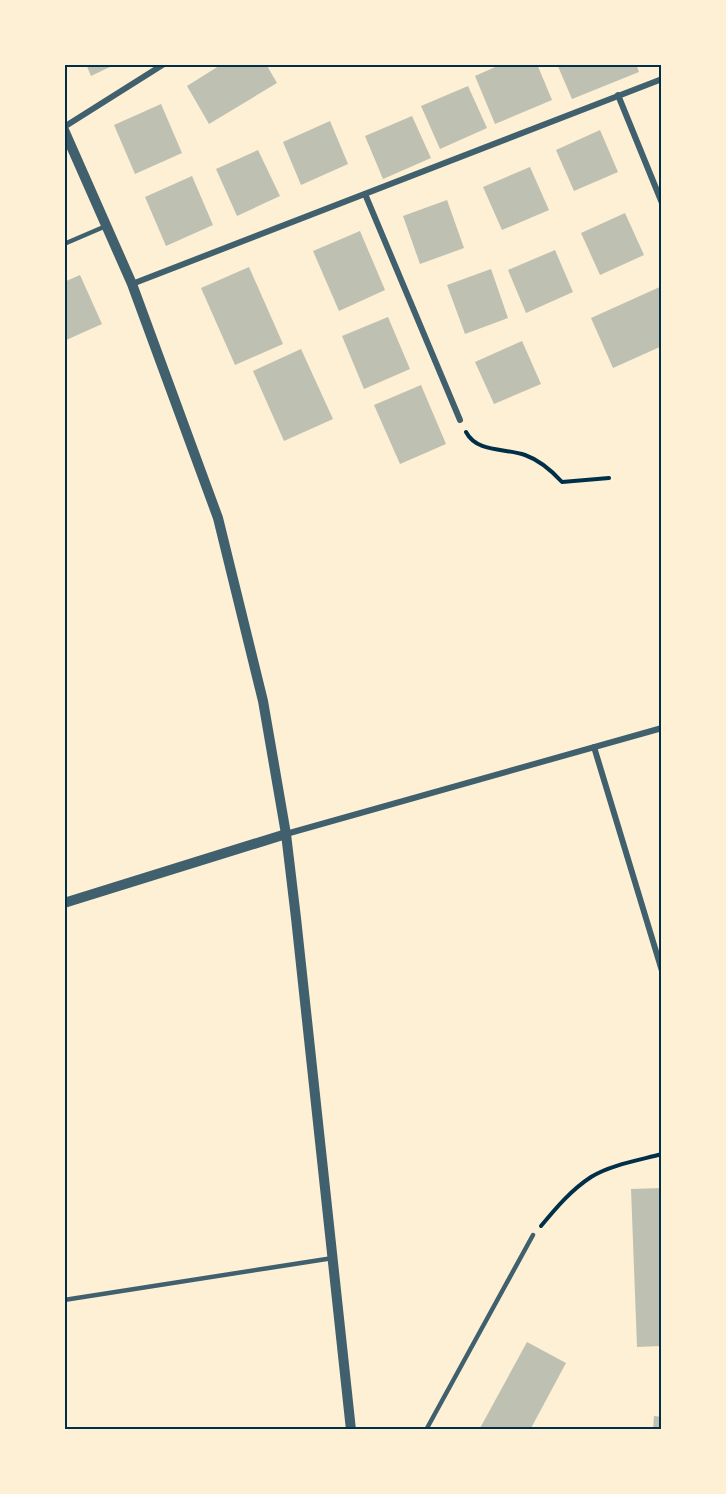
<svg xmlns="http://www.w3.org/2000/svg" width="726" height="1494" font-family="'Fira Sans Condensed',sans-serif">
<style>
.building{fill:#bec0b2}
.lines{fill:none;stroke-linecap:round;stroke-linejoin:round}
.path{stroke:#003049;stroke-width:4}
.service{stroke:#3f606c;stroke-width:4.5}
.minor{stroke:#3f606c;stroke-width:6}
.tertiary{stroke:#3f606c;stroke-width:10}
.neatline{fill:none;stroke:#003049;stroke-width:2}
</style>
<rect width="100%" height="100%" fill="#fdf0d5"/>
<g class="building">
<path d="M86,64h30l-25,12z"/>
<path d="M222,64h44l11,19 -68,41 -22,-38z"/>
<path d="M502,64h35l15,36 -57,24 -20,-48z"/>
<path d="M557,64h79l3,8 -67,27z"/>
<path d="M468,86l19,42 -47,21 -19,-43z"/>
<path d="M161,104l21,49 -47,21 -21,-49z"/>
<path d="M412,116l19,42 -48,21 -18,-43z"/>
<path d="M330,121l18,43 -47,21 -18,-43z"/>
<path d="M600,130l18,42 -44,19 -18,-41z"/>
<path d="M258,150l22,46 -43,20 -21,-47z"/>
<path d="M530,167l19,43 -47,20 -19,-43z"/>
<path d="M192,176l21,49 -47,21 -21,-49z"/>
<path d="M447,200l17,48 -44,16 -17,-48z"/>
<path d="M625,213l19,42 -44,20 -19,-42z"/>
<path d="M360,231l25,59 -46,21 -26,-60z"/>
<path d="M555,250l18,42 -47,21 -18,-43z"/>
<path d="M249,267l34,77 -48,21 -34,-77z"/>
<path d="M491,269l17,49 -43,16 -18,-49z"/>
<path d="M80,275l22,49 -38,17v-59z"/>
<path d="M662,286v60l-49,22 -22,-50z"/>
<path d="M388,317l22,52 -46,20 -22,-53z"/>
<path d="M522,341l19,43 -47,20 -19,-42z"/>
<path d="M301,349l32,70 -49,22 -31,-70z"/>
<path d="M421,385l25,59 -46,20 -26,-59z"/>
<path d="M662,1188v158l-25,1 -6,-158z"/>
<path d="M527,1342l39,21 -36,67h-51z"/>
<path d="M654,1416l8,1v13h-9z"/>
</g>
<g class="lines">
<g class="path">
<path d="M466,432c11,21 39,16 59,23 14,5 27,16 37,27l47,-4"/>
<path d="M541,1226c15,-18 30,-36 50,-49 19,-12 49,-17 71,-23"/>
</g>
<g class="service">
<path d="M64,244l42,-18"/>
<path d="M64,1300l269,-42"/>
<path d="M426,1430l107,-195"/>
</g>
<g class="minor">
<path d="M618,95l44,108"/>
<path d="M64,127l100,-63"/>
<path d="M365,194l95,226"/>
<path d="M132,284l530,-205"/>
<path d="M594,747l68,224"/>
<path d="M286,834l376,-106"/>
</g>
<g class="tertiary">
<path d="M64,130l68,154 86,234 45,183 23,133 10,84 55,512"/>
<path d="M64,903l222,-69"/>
</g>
</g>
<rect width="726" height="1494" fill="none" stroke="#fdf0d5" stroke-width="132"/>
<rect x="66" y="66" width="594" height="1362" class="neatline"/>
</svg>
